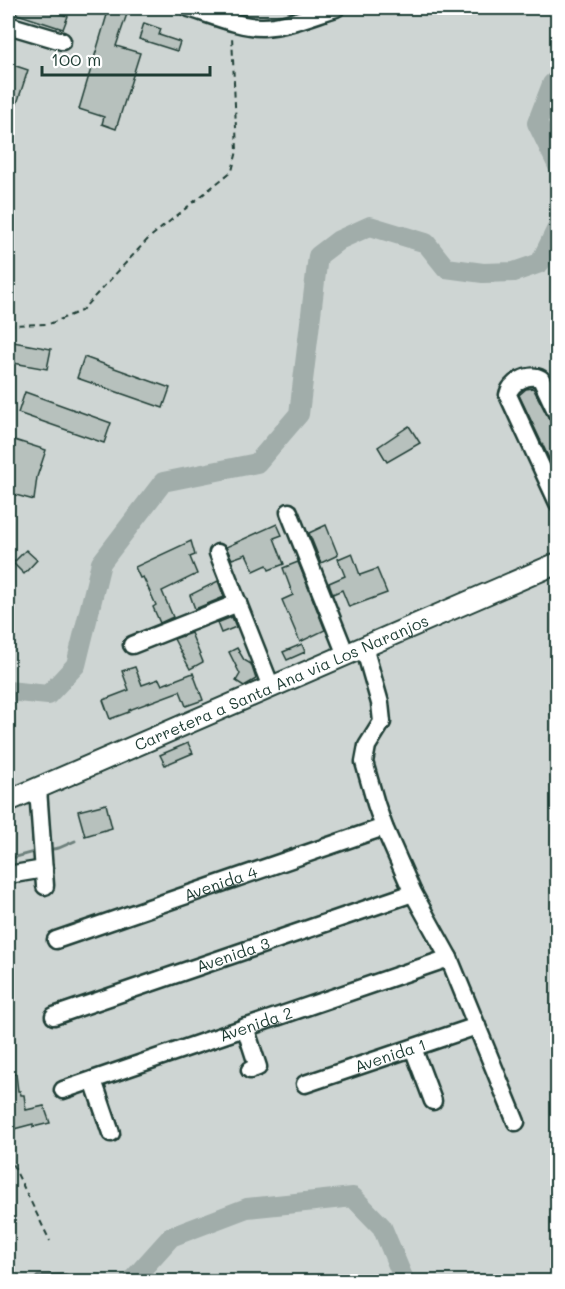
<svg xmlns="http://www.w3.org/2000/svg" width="565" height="1289" font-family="Mali,sans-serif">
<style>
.green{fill:#ced5d3;stroke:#768984;stroke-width:1.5}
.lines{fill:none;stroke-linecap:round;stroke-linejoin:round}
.stream{stroke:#6d807b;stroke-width:3}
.river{stroke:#a1adaa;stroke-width:20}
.building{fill:#b7c1bd;stroke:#1f3d34;stroke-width:1.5}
.minor-casing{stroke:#1f3d34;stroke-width:21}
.major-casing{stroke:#1f3d34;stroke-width:24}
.path{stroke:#1f3d34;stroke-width:2;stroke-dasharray:6 4.5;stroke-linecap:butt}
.minor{stroke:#fff;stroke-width:16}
.major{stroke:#fff;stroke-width:20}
.labels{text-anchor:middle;stroke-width:6;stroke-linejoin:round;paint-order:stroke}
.street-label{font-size:16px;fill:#1f3d34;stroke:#fff}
</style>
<rect width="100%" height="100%" fill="#f2f3f3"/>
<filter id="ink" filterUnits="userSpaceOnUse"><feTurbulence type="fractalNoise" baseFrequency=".0167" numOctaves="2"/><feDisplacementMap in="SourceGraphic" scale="12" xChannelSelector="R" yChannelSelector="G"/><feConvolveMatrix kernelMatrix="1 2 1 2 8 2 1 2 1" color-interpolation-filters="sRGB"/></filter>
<g filter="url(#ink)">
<rect class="green" x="8" y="8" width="549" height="1273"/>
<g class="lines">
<g class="stream">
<path d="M47,850l12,-2 16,-7"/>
<path d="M8,859l30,-8"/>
<path d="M33,1282l5,-6 29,-1 7,7"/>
</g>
<g class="river">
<path d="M558,78l-6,6 -15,39 21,43"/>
<path d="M8,691l40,4 28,-30 25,-102 62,-81 94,-19 42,-49 19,-158 21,-16 31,-14 56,17 20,25 37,5 31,-1 26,-9 18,-37"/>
<path d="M133,1282l2,-5 36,-40 76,-29 106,-11 29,30 23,55"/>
</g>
</g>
<g class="building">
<path d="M8,8h33l27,8 -5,13 -55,-18z"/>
<path d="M109,8h20l-13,38 24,7 -24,76 -14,-5 2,-7 -25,-8z"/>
<path d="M144,23l17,6 -2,6 21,7 -3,9 -38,-12z"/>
<path d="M13,65l15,5 -19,58h-1v-45z"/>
<path d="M8,341l43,8 -4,20 -39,-7z"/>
<path d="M84,357l86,31 -7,20 -86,-30z"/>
<path d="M533,388l16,31 9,8v50l-39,-82 7,-6z"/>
<path d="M25,392l86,31 -7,20 -86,-30z"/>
<path d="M409,426l11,17 -33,19 -9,-15z"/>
<path d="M8,438l38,12 -9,27 -3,23 -26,-7z"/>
<path d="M277,524l5,11 -8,3 10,26 -15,6 -2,-5 -13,6 -8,-17 -14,5 -6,-12z"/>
<path d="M326,525l12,30 -17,8 -12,-30z"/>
<path d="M191,541l4,14 -5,2 7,17 -35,17 11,26 -13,6 -7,-16 3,-2 -13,-28 -3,1 -5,-11z"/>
<path d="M26,550l11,10 -13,14 -11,-11z"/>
<path d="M352,553l8,22 17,-6 10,24 -38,14 -7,-17 -9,4 -4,-11 16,-7 -7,-17z"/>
<path d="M298,562l27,68 -25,12 -18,-42 11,-5 -10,-27z"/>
<path d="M218,581l6,16 -29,12 -5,-14z"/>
<path d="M232,617l4,10 -15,6 -4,-10z"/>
<path d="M191,633l12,29 -13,7 -16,-30z"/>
<path d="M302,644l3,8 -18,8 -4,-8z"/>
<path d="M237,648l7,12 7,4 5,15 -12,7 -8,-5 4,-7 -11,-22z"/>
<path d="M135,667l7,18 17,-6 3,6 31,-12 10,27 -17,6 -6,-15 -51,19v2l-19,7 -7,-19 26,-10 -7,-19z"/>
<path d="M188,743l5,10 -28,12 -5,-10z"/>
<path d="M106,804l6,24 -27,8 -7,-25z"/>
<path d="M16,1074l2,17h2l1,4h3l2,15 18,-4 6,17 -17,4v-3l-23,6 -2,-8v-47z"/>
</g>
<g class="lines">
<g class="minor-casing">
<g id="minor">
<path d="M189,8c20,6 53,20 74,19 25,-1 50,-12 73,-19"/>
<path d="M8,25l54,16"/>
<path d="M558,415l-17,-36c-12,-7 -31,4 -33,16l50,108"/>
<path d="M289,512l57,143"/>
<path d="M218,553l53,134"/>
<path d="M132,645l106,-42"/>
<path d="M364,647l16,56 2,19 -15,24 -3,16 12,42 8,23 29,66 36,65 67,164"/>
<path d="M38,789l7,97"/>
<path d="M8,875l36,-6"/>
<path id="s1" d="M56,940l328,-113"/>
<path id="s2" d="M54,1016l359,-123"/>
<path d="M245,1027l13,40 -8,3"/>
<path d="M413,1048l20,53"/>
<path d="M93,1080l18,53"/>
<path id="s3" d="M305,1084l172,-58"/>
<path id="s4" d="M63,1090l386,-132"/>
</g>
</g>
<g class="major-casing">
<g id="major">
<path id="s5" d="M8,801l550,-238"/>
</g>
</g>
<g class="path">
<path d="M8,325l41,-1 32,-13 68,-73 83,-67 5,-20 -5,-115"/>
<path d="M8,1155l42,86"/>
</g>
<use href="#minor" class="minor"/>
<use href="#major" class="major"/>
</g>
</g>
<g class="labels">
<g class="street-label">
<text dy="6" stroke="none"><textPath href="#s5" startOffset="298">Carretera a Santa Ana via Los Naranjos</textPath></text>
<text dy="6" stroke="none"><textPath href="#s1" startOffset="174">Avenida 4</textPath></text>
<text dy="6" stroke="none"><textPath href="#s2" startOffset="189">Avenida 3</textPath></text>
<text dy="6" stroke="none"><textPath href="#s4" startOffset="204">Avenida 2</textPath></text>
<text dy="6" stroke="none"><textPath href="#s3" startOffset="90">Avenida 1</textPath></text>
</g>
</g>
<rect width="565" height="1289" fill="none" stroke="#fff" stroke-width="30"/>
<rect x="15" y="15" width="535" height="1259" fill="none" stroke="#1f3d34" stroke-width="2" filter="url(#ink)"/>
<path d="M42 66v9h168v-9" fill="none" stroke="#1f3d34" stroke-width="3"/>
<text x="51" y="66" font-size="18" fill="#1f3d34" stroke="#ffffff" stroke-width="4.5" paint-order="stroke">100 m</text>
</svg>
